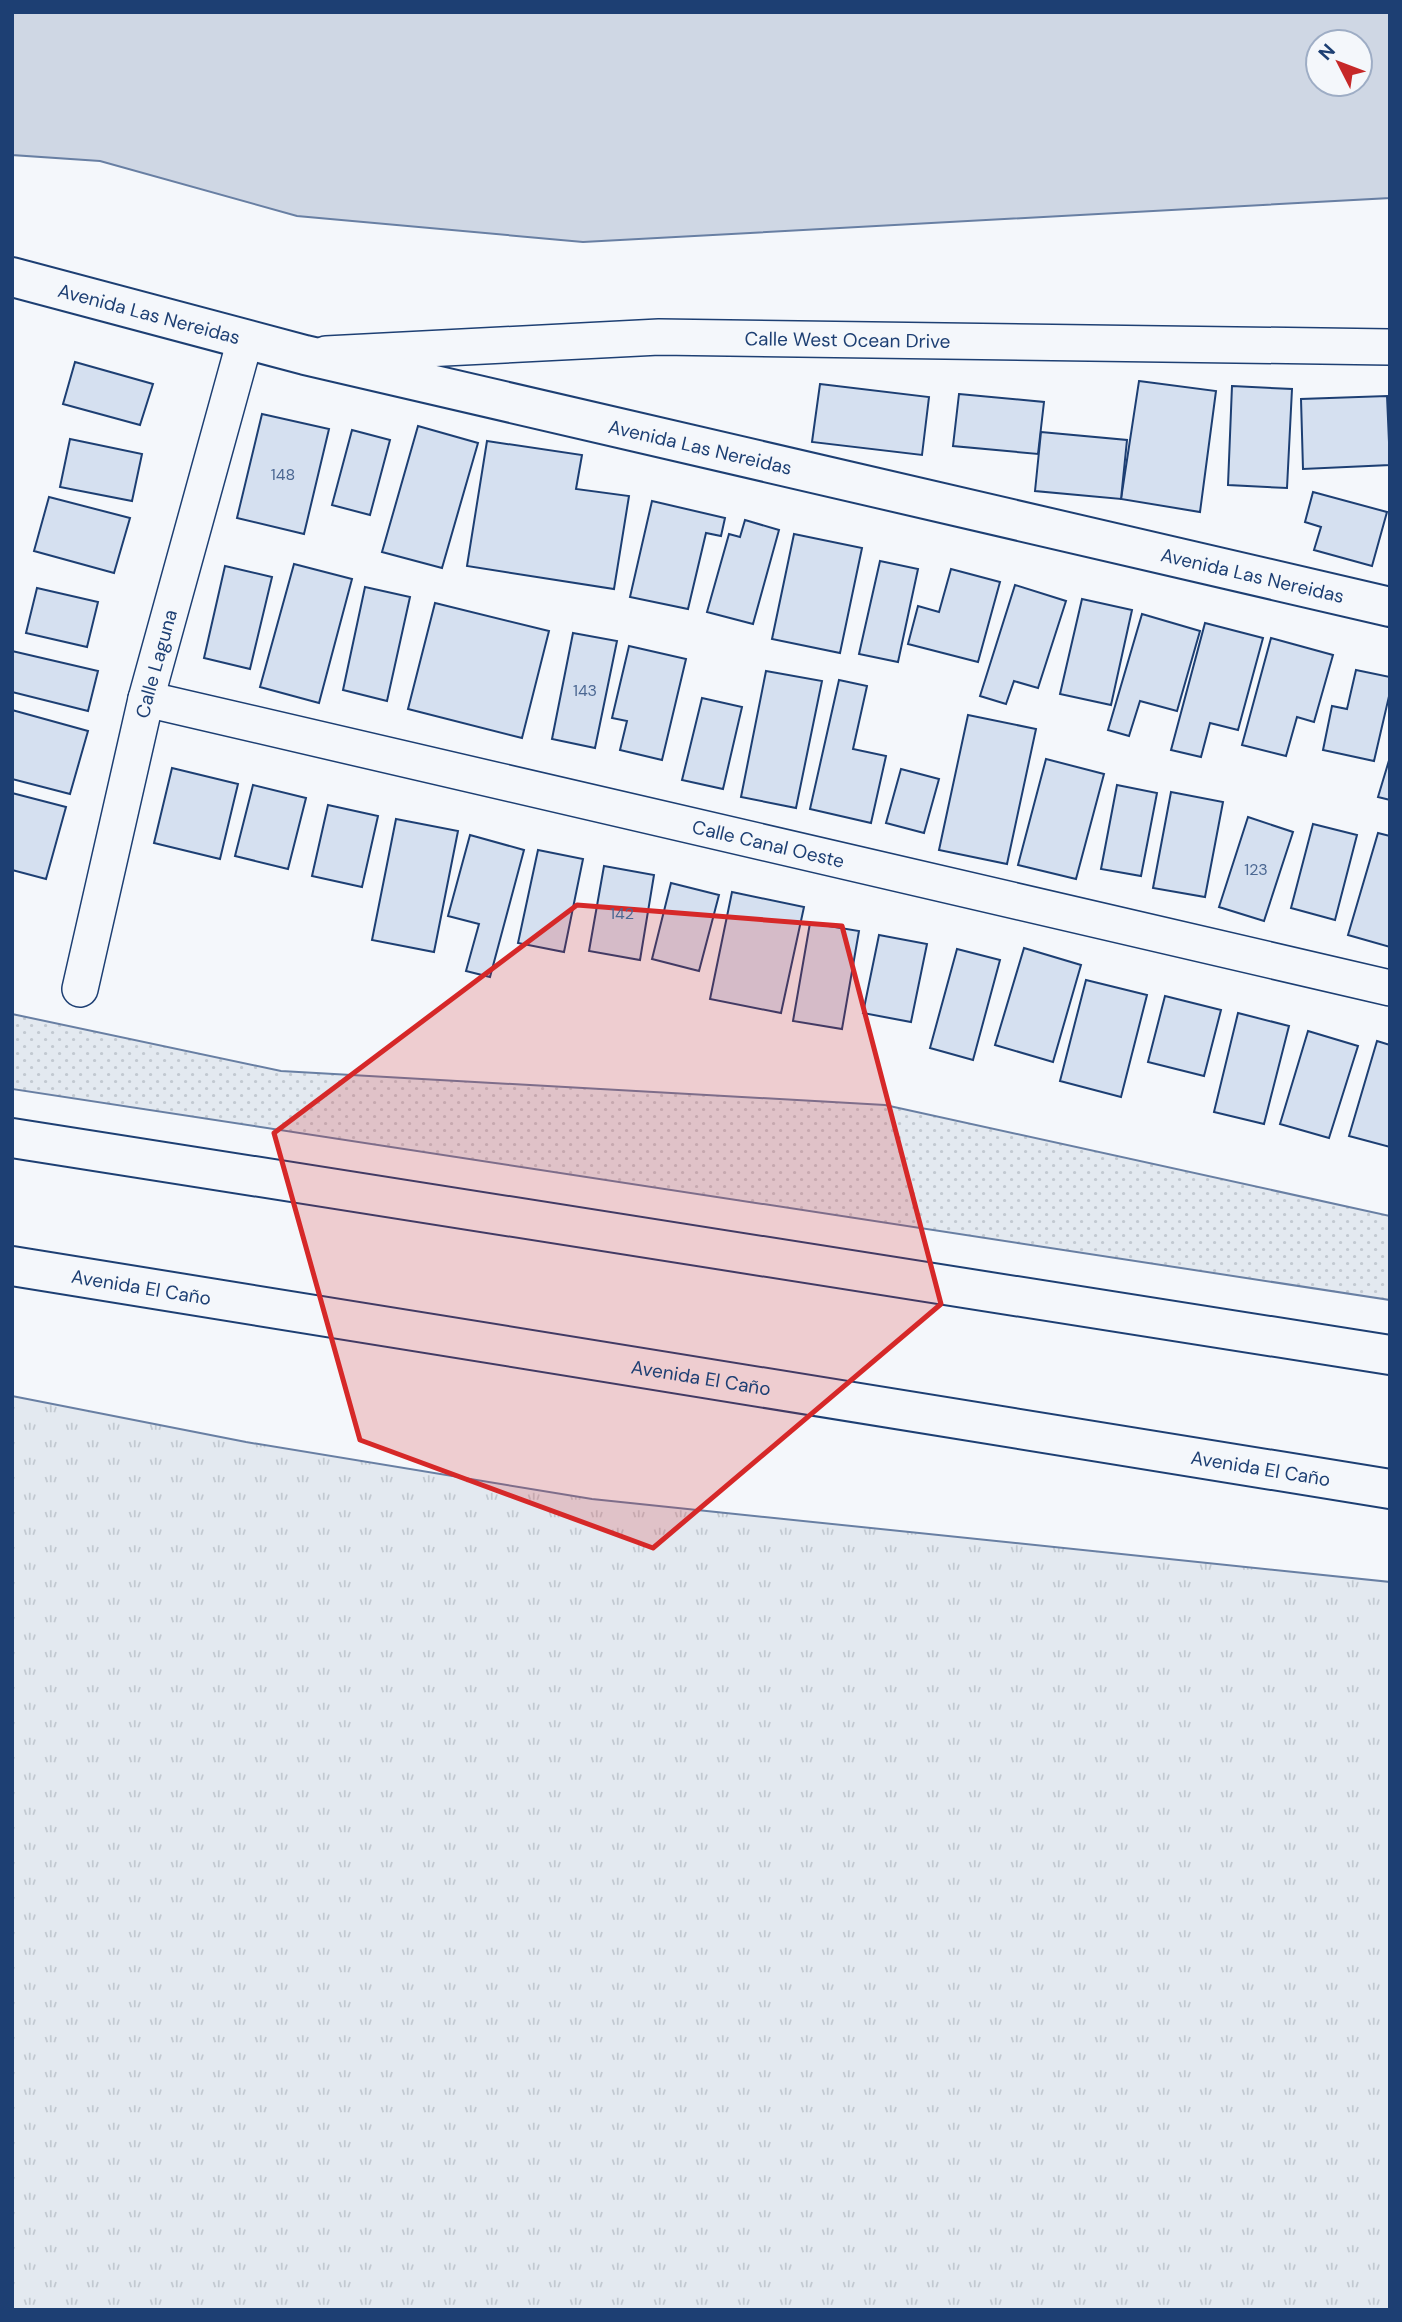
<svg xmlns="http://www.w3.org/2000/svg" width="1402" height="2322" font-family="'DM Sans',sans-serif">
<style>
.grass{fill:url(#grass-dots);stroke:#687fa3;stroke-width:2}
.park{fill:url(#park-tufts);stroke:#687fa3;stroke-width:2}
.water{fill:#cfd7e4;stroke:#687fa3;stroke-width:2;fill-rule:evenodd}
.building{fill:#d5e0f0;stroke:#1d3f73;stroke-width:2}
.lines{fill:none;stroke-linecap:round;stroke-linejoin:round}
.minor-casing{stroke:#1d3f73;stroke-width:38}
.tertiary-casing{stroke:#1d3f73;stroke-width:42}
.motorway-casing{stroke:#1d3f73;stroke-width:42}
.minor{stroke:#f4f7fb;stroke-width:35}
.tertiary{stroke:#f4f7fb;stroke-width:38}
.motorway{stroke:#f4f7fb;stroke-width:38}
.marked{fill:#d62828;fill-opacity:0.2;stroke:#d62828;stroke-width:5;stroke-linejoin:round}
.labels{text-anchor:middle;stroke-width:5;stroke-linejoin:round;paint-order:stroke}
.number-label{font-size:16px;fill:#4b6792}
.street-label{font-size:19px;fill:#1d3f73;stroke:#f4f7fb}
</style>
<defs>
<pattern id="grass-dots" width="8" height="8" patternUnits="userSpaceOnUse" patternTransform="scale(1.75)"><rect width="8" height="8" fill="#e3e9f0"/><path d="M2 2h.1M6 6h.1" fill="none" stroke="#c2c9d1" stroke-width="1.8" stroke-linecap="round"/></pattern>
<pattern id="park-tufts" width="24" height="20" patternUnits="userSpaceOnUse" patternTransform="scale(1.75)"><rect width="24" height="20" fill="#e3e9f0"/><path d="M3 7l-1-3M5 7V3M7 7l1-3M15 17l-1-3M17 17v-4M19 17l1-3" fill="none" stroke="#c2c9d1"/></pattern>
</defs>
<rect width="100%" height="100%" fill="#f4f7fb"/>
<path class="grass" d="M12,1014l269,57 604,34 505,111v84l-1378,-211z"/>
<path class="park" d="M12,1396l234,46 346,57 798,83v728h-1378z"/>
<path class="water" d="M12,12h1378v186l-807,44 -286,-26 -197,-55 -88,-6zM1318,42h42v42h-42z"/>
<g class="building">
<path d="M75,362l78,22 -13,41 -77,-21z"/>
<path d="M1139,381l77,10 -16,121 -79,-13z"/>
<path d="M820,384l109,13 -7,58 -110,-13z"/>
<path d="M1232,386l60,3 -5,99 -59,-3z"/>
<path d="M959,394l85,8 -6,52 -85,-8z"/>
<path d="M1387,396l3,69 -87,4 -2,-70z"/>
<path d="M262,414l67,15 -25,105 -67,-16z"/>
<path d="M418,426l60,17 -36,125 -60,-16z"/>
<path d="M352,430l38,10 -20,75 -38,-10z"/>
<path d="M1041,432l86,8 -6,59 -86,-8z"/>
<path d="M70,439l72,15 -10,47 -72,-14z"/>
<path d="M487,441l95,14 -6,34 53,7 -15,93 -147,-23z"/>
<path d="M1313,492l74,20 -15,54 -58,-16 7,-23 -16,-5z"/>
<path d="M49,497l81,21 -16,55 -80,-22z"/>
<path d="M652,501l73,17 -4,18 -15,-3 -18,76 -58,-12z"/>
<path d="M745,520l34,10 -26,94 -46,-12 22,-78 11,3z"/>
<path d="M794,534l68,14 -22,105 -68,-14z"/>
<path d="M880,561l38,8 -20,93 -39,-8z"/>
<path d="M294,564l58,15 -33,124 -59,-16z"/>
<path d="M225,566l47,11 -22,92 -46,-11z"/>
<path d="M951,569l49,13 -22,80 -70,-18 10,-38 21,6z"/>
<path d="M1015,585l51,16 -28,87 -24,-7 -8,23 -26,-8z"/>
<path d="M365,587l45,10 -23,104 -44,-11z"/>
<path d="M37,588l61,14 -11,45 -61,-14z"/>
<path d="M1082,599l50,11 -21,95 -51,-11z"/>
<path d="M435,603l114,28 -27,107 -114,-29z"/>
<path d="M1142,614l58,17 -23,80 -37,-10 -11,35 -21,-6z"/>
<path d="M1205,623l58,15 -25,92 -28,-7 -9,34 -30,-7z"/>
<path d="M573,633l44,8 -22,107 -43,-9z"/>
<path d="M1271,638l62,17 -19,67 -17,-5 -11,39 -44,-11z"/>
<path d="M629,646l57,13 -24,101 -42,-10 7,-29 -15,-3z"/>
<path d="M12,651l86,20 -10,40 -76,-19z"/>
<path d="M1356,670l34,7v15l-16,69 -51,-11 9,-44 15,3z"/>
<path d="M766,671l56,10 -26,127 -55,-11z"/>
<path d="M839,680l28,6 -14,63 33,7 -15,67 -61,-14z"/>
<path d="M702,698l40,9 -19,82 -41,-9z"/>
<path d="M12,710l76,21 -18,63 -58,-15z"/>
<path d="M968,715l68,14 -29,135 -68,-14z"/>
<path d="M1390,757v43l-12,-3z"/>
<path d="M1046,759l58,15 -28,105 -58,-14z"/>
<path d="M172,768l66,16 -18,75 -66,-16z"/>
<path d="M901,769l38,10 -15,54 -38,-10z"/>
<path d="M253,785l53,13 -18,71 -53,-13z"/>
<path d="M1117,785l40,8 -16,83 -40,-7z"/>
<path d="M1171,792l52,10 -18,95 -52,-9z"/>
<path d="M12,793l54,14 -20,72 -34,-9z"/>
<path d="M328,805l50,11 -16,71 -50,-11z"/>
<path d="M1248,817l45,15 -29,89 -45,-14z"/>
<path d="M396,819l62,12 -24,121 -62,-12z"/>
<path d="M1313,824l44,11 -22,85 -44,-12z"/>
<path d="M1378,833l12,3v111l-42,-12z"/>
<path d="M470,835l54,15 -34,127 -24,-6 13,-47 -31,-8z"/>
<path d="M538,850l45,9 -19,93 -46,-9z"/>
<path d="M604,866l50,9 -14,85 -51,-9z"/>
<path d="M671,883l48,12 -20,76 -47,-12z"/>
<path d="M732,892l72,15 -23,106 -71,-14z"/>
<path d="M810,923l49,8 -17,98 -49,-8z"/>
<path d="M879,935l48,9 -16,78 -48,-9z"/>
<path d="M1024,948l57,17 -28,97 -58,-17z"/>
<path d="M957,949l43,11 -27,100 -43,-12z"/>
<path d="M1086,980l61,15 -26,102 -61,-16z"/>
<path d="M1165,996l56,14 -17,66 -56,-14z"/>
<path d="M1238,1013l51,13 -25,98 -50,-12z"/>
<path d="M1308,1031l50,15 -29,92 -49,-14z"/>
<path d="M1377,1041l13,4v102l-41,-11z"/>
</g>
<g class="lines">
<g class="minor-casing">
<g id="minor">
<path id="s1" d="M326,354l333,-17 731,10"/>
<path id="s2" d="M146,699l1244,289"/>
<path id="s3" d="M80,989l66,-290 99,-359"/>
</g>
</g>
<g class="tertiary-casing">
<g id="tertiary">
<path id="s4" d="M12,277l293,78 1085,252"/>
</g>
</g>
<g class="motorway-casing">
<g id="motorway">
<path d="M12,1138l1378,217"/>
<path id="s5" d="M12,1266l1378,223"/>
</g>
</g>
<use href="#minor" class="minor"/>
<use href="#tertiary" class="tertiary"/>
<use href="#motorway" class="motorway"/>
</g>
<path class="marked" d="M577,905l265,21 99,378 -288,244 -293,-108 -86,-307z"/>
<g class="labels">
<g class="number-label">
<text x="283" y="480">148</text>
<text x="585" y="696">143</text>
<text x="1256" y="875">123</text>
<text x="622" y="919">142</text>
</g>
<g class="street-label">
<text dy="7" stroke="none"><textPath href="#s4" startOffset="142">Avenida Las Nereidas</textPath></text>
<text dy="7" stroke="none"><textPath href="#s1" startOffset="522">Calle West Ocean Drive</textPath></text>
<text dy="7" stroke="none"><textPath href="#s4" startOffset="709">Avenida Las Nereidas</textPath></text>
<text dy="7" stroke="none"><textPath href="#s4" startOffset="1276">Avenida Las Nereidas</textPath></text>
<text dy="7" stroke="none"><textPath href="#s3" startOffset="334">Calle Laguna</textPath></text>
<text dy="7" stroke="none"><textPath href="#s2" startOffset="639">Calle Canal Oeste</textPath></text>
<text dy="7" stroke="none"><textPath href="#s5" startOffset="131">Avenida El Caño</textPath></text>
<text dy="7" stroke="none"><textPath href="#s5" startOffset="698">Avenida El Caño</textPath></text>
<text dy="7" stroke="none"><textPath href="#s5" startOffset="1265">Avenida El Caño</textPath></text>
</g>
</g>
<rect width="1402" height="2322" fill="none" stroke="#1d3f73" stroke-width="28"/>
<g transform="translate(1339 63) rotate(312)"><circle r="33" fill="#f4f7fb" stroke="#9eadc5" stroke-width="2"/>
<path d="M0-5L12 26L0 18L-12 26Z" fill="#c62828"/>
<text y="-10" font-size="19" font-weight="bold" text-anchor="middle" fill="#1d3f73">N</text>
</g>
</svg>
